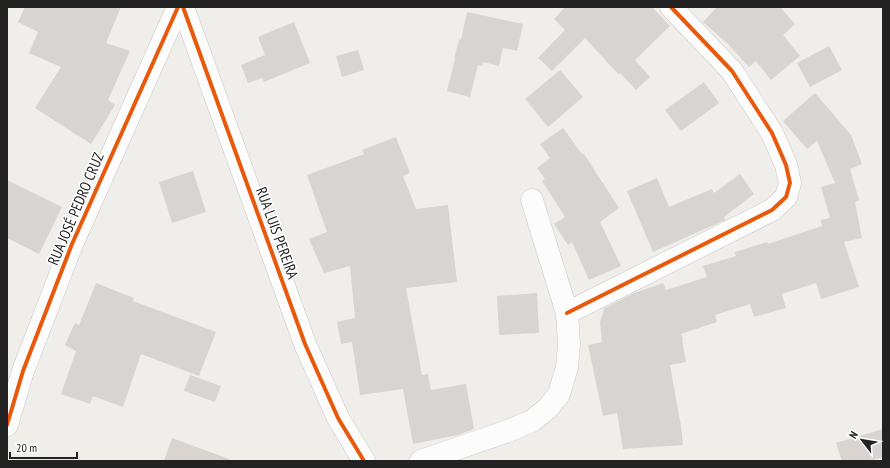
<svg xmlns="http://www.w3.org/2000/svg" width="890" height="468" font-family="'PT Sans Narrow',sans-serif">
<style>
.building{fill:#d7d4d1}
.lines{fill:none;stroke-linecap:round;stroke-linejoin:round}
.minor-casing{stroke:#c9c8c6;stroke-width:23}
.minor{stroke:#fdfcfc;stroke-width:22}
.cycleway-casing{stroke:#fff;stroke-width:6}
.cycleway{stroke:#e8590c;stroke-width:4}
.labels{text-anchor:middle;stroke-width:3;stroke-linejoin:round;paint-order:stroke}
.street-label{font-size:15px;fill:#222;stroke:#fff}
</style>
<rect width="100%" height="100%" fill="#f0eeea"/>
<g class="building">
<path d="M25,7h96l-15,36 24,8 -22,49 7,5 -24,39 -56,-36 26,-41 -32,-14 9,-21 -20,-10z"/>
<path d="M565,7h87l18,19 -35,34 15,17 -14,13 -16,-17 -1,2 -34,-37 -33,33 -14,-13 27,-28 -11,-11z"/>
<path d="M717,7h63l15,17 -12,11 17,21 -29,24 -15,-19 -7,6 -21,-23 -25,-22z"/>
<path d="M467,12l56,12 -6,27 -14,-3 -4,18 -16,-4 -1,4 -4,-1 -8,32 -23,-6 8,-32h-1l5,-20 2,1z"/>
<path d="M294,22l16,41 -46,19 -2,-4 -14,5 -7,-18 24,-10 -7,-18z"/>
<path d="M829,46l13,24 -32,17 -13,-24z"/>
<path d="M358,50l6,20 -22,7 -6,-21z"/>
<path d="M560,70l23,27 -35,30 -23,-28z"/>
<path d="M704,82l15,21 -38,28 -16,-21z"/>
<path d="M815,93l36,42 11,29 -12,5 9,31 -4,2 7,36 -18,4 15,45 -38,12 -5,-16 -34,11 4,14 -32,9 -4,-13 -35,11 2,7 -36,12 2,5h-1l4,23 -16,3 11,61 2,19 -60,4 -6,-36 -14,3 -15,-71 14,-3 -2,-20 4,-12 -1,-1 31,-16 29,-10 3,7 41,-13 -4,-11 33,-10 -1,-4 32,-10 1,2 54,-18 -1,-6 9,-2 -9,-31 14,-4 -18,-42 -10,8 -24,-28z"/>
<path d="M563,128l19,26h2l35,54 -19,14 21,44 -32,14 -17,-38 -4,3 -14,-21 11,-7 -23,-36 3,-2 -8,-11 13,-10 -10,-14z"/>
<path d="M396,137l14,36 -7,3 13,33 32,-4 9,77 -51,6 16,87 6,-1 3,16 35,-6 8,45 -16,6 -45,9 -10,-55 -43,6 -8,-53 -11,2 -4,-22 18,-4 -5,-52 -26,7 -15,-34 18,-7 -20,-57 57,-21 -2,-4z"/>
<path d="M193,171l13,41 -34,11 -13,-41z"/>
<path d="M740,174l14,20 -30,23 1,3 -72,32 -26,-61 30,-13 12,29 43,-18 2,4z"/>
<path d="M7,180l55,27 -23,47 -32,-16z"/>
<path d="M96,283l38,15 -1,3 83,31 -17,44 -58,-22 -18,53 -30,-11 -3,8 -29,-10 15,-43 -11,-6 10,-22 4,2z"/>
<path d="M537,293l2,40 -40,2 -2,-39z"/>
<path d="M190,375l31,11 -6,16 -31,-11z"/>
<path d="M883,429v28l-14,4h-27l-6,-18z"/>
<path d="M172,438l57,21 -1,2h-64z"/>
</g>
<g class="lines">
<g class="minor-casing">
<g id="minor">
<path d="M183,7l122,337 33,74 26,43"/>
<path d="M567,313l205,-103 14,-13 4,-14 -4,-18 -14,-32 -40,-62 -61,-64"/>
<path d="M7,425l16,-54 49,-127 106,-237"/>
<path d="M421,461l87,-30 24,-10 16,-13 11,-14 8,-27 2,-23 -2,-31 -35,-113"/>
</g>
</g>
<use href="#minor" class="minor"/>
<g class="cycleway-casing">
<g id="cycleway">
<path d="M183,7l122,337 33,74 26,43"/>
<path d="M567,313l205,-103 14,-13 4,-14 -4,-18 -14,-32 -40,-62 -61,-64"/>
<path d="M7,425l16,-54 49,-127 106,-237"/>
</g>
</g>
<use href="#cycleway" class="cycleway"/>
</g>
<g class="labels">
<g class="street-label">
<text transform="translate(76 209) rotate(-67)" y="5">RUA JOSÉ PEDRO CRUZ</text>
<text transform="translate(277 233) rotate(70)" y="5">RUA LUIS PEREIRA</text>
</g>
</g>
<rect width="890" height="468" fill="none" stroke="#222222" stroke-width="16"/>
<g transform="translate(862 440) rotate(301)" stroke="#ffffff" stroke-width="3" paint-order="stroke">
<path d="M0-3L7 15L0 10L-7 15Z" fill="#222222"/>
<text y="-6" font-size="11" font-weight="bold" text-anchor="middle" fill="#222222">N</text>
</g>
<path d="M10 452v6h67v-6" fill="none" stroke="#222222" stroke-width="2"/>
<text x="16" y="452" font-size="12" fill="#222222" stroke="#ffffff" stroke-width="3" paint-order="stroke">20 m</text>
</svg>
